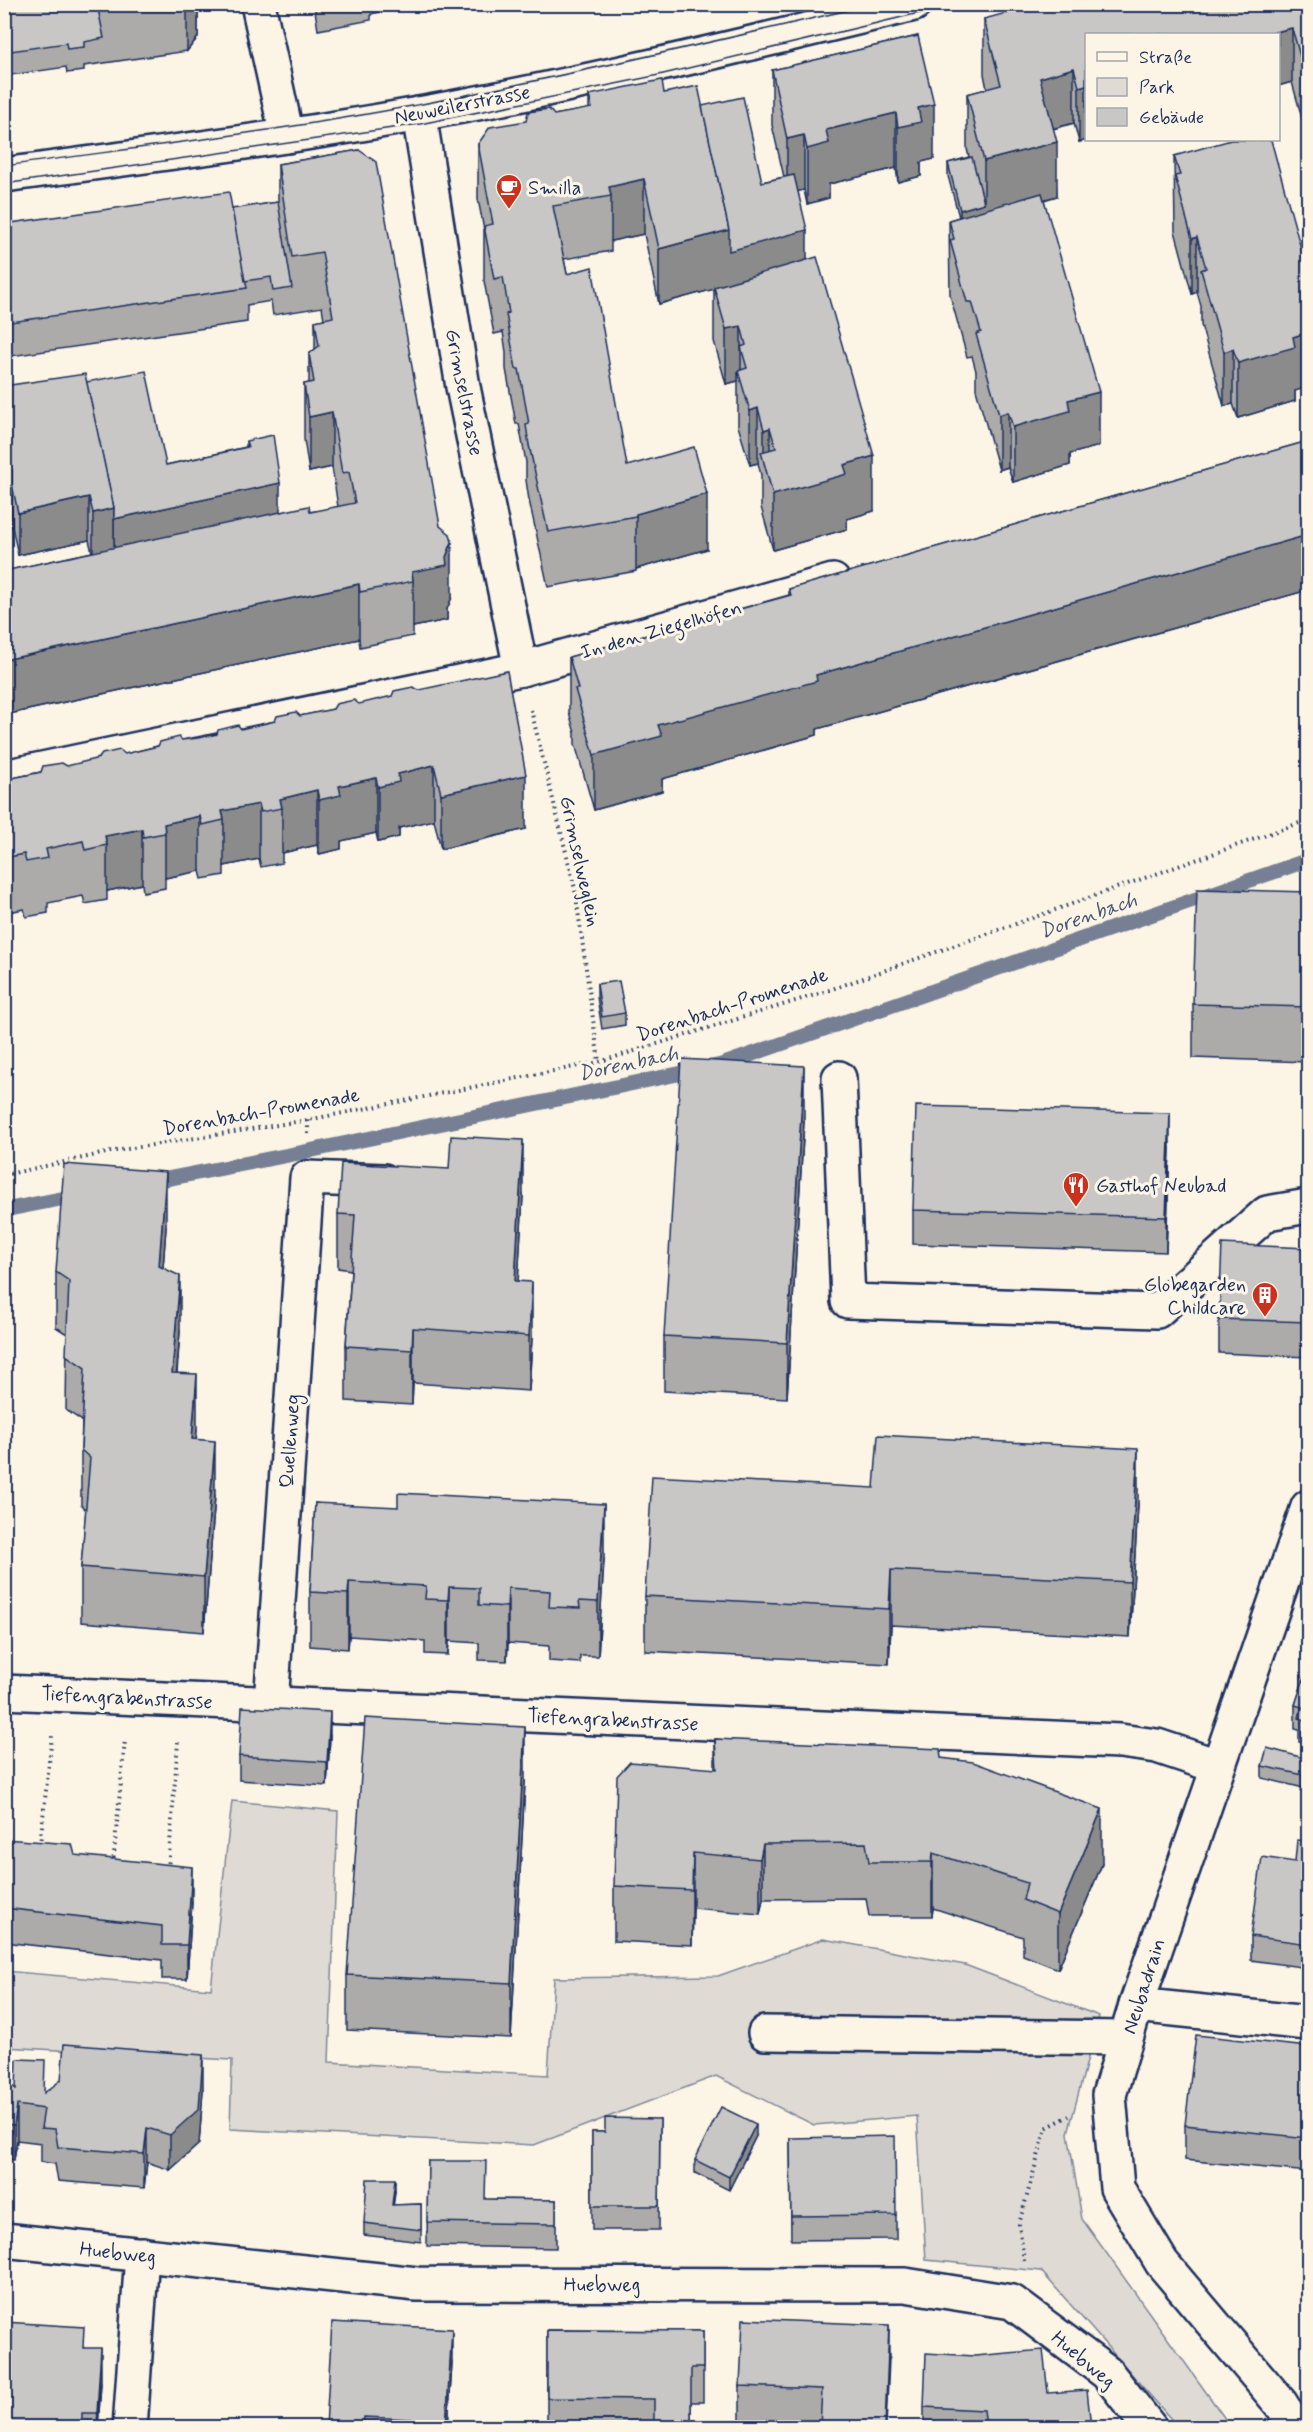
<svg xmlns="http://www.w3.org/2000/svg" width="1313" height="2432" font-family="Mynerve,sans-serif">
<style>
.green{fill:#dfdbd4;stroke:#7d8599;stroke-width:1.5}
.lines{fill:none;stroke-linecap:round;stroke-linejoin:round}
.stream{stroke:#767f94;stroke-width:15}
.minor-casing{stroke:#1b2f5e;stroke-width:38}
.path{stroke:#1b2f5e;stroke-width:4;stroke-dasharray:1.5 4.5;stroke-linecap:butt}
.minor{stroke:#fcf5e5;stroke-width:33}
.tram{stroke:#1b2f5e;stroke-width:1.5}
.wall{fill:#acabaa;stroke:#1b2f5e;stroke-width:1.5}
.shaded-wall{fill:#8c8b8b;stroke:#1b2f5e;stroke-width:1.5}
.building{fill:#c8c7c6;stroke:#1b2f5e;stroke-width:1.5}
.labels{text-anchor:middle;stroke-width:6;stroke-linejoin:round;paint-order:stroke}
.street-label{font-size:20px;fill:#1b2f5e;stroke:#fcf5e5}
.poi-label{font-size:20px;fill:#1b2f5e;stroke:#fcf5e5;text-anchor:start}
.water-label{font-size:21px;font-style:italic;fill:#485779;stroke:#fcf5e5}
</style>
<rect width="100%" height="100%" fill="#fcf5e5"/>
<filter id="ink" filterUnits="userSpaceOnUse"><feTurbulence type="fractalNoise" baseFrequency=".0167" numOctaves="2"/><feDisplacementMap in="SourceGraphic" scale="12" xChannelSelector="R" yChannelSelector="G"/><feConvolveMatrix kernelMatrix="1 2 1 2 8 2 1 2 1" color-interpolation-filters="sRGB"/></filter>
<g filter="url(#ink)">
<path class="green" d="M232,1801l106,10 -9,251 219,13 6,-97 164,-2 105,-37 142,26 134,51 -31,117 14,86 149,208h-53l-137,-156 -115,-11 -9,-144 -103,9 -98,-49 -182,69 -304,-16 2,-69 -227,-13 -1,-76 207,18z"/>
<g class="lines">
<g class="stream">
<path d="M146,1183l153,-30 422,-88 587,-205"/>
<path d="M4,1210l77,-15"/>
</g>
<g class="minor-casing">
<g id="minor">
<path d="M258,4l29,132"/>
<path d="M419,114l44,273 58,282"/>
<path d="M4,175c139,-19 277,-36 415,-61 166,-30 330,-70 495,-110"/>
<path d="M4,777l517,-108 312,-88"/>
<path d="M839,1078l9,223 309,10 110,-98 41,-7"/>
<path d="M4,1692l1116,49 37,5 60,20"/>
<path d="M271,1704l36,-526 77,3"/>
<path d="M1136,2005l172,18"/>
<path d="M765,2033l361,5"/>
<path d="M4,2240l413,44 488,1 107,17 95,71 43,55"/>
<path d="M130,2428l12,-174"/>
<path d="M1296,2428l-15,-24 -119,-141 -45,-75 -8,-93 27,-90 172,-498"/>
</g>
</g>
<g class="path">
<path d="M531,710l44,179 24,173"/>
<path d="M308,1134v-14"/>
<path d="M4,1175l111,-24 193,-31 291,-58 219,-68 490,-174"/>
<path d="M40,1845l12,-109"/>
<path d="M113,1864l12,-124"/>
<path d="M168,1869l10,-127"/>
<path d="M1024,2261l-5,-37 27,-96 23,-12"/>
</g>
<use href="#minor" class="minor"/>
<g class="tram">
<path d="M4,166c138,-19 277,-35 413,-61 153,-30 305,-65 457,-101"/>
<path d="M4,184l416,-60 239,-49 298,-71"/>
</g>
</g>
<g class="wall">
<path d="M4,4h194v33l-11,14 -103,15v5l-17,2 -1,-6 -62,9z"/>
<path d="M314,4h105l-48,10v6l-53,10z"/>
<path d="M1308,4v124l-3,1 -13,-47 -213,60 -5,-19 -21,6 4,67 -13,4 55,246 -29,8v11l-57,17 -5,-15 -9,3 -23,-81v-18l-4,-15 -5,1 -17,-62 -1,-75 10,-3 -11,-41v-13l21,-6 -2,-8v-55l20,-5 -3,-15v-55z"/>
<path d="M918,36l16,123 -13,3v14l-23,6 -2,-14 -67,16v14l-22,6 -3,-14 -6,1 9,69 67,251 -27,8v10l-74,21 -12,-43v-32l-3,-12 -8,2 -12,-39v-45l-12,3 -12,-43v-52l-55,15 -15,-70 -33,7v10l-47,8 3,15 60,192 80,83 -71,20v2l-88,16 -19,-87 -3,-20v-18l-7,-38h-3l-10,-55v-17l-3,-20 -9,2 -10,-53v-51l-6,-31v-55l76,-29 35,-6v-14l75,-2 38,13 60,76 22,-5 -12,-52v-55z"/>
<path d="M359,150l93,447 -5,12v11l-34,7v9l-53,11 -1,-8 -355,76v-144l88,-19 -3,-12 -71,15 -6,-28 -8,-141 82,-4 80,83 80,-18v-6l34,71h30l28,-5 -6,-40 -23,5 -5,-33v-55l5,-1v-29l6,-5v-28l9,-2 -2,-12 -49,8 -2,-14 -24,4v17l-243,35v-133l228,-15 46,-7v-38z"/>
<path d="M1174,156l121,235v10l-57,17 -5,-14 -9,2 -23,-81v-19l-4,-14 -5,2 -17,-63z"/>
<path d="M1308,441v149l-491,139v6l-155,44v12l-68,19 -19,-66v-11l-6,-21v-55l220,-62v-6z"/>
<path d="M359,704l167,125 -85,20 -7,-29 -35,8v9l-21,5 -2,-9 -35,8v8l-22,5 -2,-9 -35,8v10l-21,4 -2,-8 -35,7v9l-22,4 -2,-8 -35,7v10l-22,4 -1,-8 -35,7v9l-22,4 -2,-8 -35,7v10l-22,4 -2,-8 -20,4v-137l4,3 117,-25 57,-14z"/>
<path d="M1308,892v170l-115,-4v-54z"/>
<path d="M597,984l28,29v12l-23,4 -5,-32z"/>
<path d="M804,1121l-17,277 -123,-7v-55z"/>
<path d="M1170,1148l-4,104 -253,-8v-34z"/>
<path d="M523,1195l-5,86 14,56 -3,54 -116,-8 -1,22 -66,-4v-55l5,-76 -13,-2v-54z"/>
<path d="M166,1227l-3,41 17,63 -3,42 20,56 -1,11 19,56 -11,136 -123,-10v-55l5,-57 -5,-5v-55l1,-29 -16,-11 1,-76 -11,-7v-55z"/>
<path d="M1308,1248v109l-89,-4v-34z"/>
<path d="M315,1503l289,56 -6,97h-18v7l-31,-2v-15l-41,-3 -1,18 -28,-1v-17l-30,-2 -1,14 -23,-1v-13l-76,-5 -1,13 -38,-3v-54z"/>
<path d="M1138,1504l-8,133 -239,-12 -2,39 -244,-13v-55z"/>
<path d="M1308,1666v79l-9,-3v-12l-4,-1v-24z"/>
<path d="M330,1736l-3,50 -88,-6v-24z"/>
<path d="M715,1739l226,19 161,106 -44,105 -35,-14v-18l-90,-29 -1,8h-63l-3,-18 -103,1 -3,15 -67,-6 -1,37 -78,-4v-55l101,-117z"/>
<path d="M1308,1759v30l-46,-11v-12z"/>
<path d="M525,1782l-14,256 -164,-8v-55z"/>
<path d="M4,1839l71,16 117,46 -5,78h-25v-19l-158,-18z"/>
<path d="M1308,1841v127l-57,-8v-24l44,-74z"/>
<path d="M1308,2047v125l-123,-12v-35z"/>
<path d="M4,2078l12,11 29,3 158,-2 -4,54 -29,26 -23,-8 -3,26 -86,-7 -3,-17 -14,-2v-19l-24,-3 -3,20 -10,-2z"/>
<path d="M660,2119l-1,111h-67v-98h13z"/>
<path d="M756,2136l-27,54 -34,-17v-13z"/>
<path d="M790,2138l106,77v24l-105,1z"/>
<path d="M428,2161l57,38 71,1v48l-129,-2z"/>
<path d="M395,2191l-2,14 28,-1v38l-57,-7v-12z"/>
<path d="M547,2330l156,1v71h-12v25h-144z"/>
<path d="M84,2348l17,35 -3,44h-94z"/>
<path d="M889,2359l-69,64 -80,-3v-34z"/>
<path d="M452,2363l-4,64h-122z"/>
<path d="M1048,2393l43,34h-167v-20z"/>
</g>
<g class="shaded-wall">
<path d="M187,4h11v33l-11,14z"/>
<path d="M1292,28v54l-14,4v-52h-11z"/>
<path d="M1074,68v55l-34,9v-54z"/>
<path d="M1308,73v55l-3,1v-55z"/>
<path d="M1086,85v55h3l-10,2v-55z"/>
<path d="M934,104v55l-13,3v14l-23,6v-55l20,-19z"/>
<path d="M896,113v55l-67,16v14l-22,6v-55l19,-19z"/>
<path d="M804,135v55l-17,4v-55z"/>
<path d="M1057,142v54l-97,26v-12l24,-7v-42z"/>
<path d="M644,179v55l-33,7v-45l-2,-9z"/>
<path d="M729,230h78v34l-148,40v-55z"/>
<path d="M1197,237v55l-5,2v-55z"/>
<path d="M741,326v53l-3,-8v10l-12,3v-55z"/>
<path d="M1308,332v55l-13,4v10l-57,17v-55l55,-26z"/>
<path d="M1233,349v55l-9,2v-54z"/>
<path d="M1099,392v54l-29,8v11l-57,17v-55l55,-27z"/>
<path d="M758,408v55l-8,2v-54z"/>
<path d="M332,412v55l-23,5v-55z"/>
<path d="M1008,412v55l-9,3v-55z"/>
<path d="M770,428v55l-6,-21v-32z"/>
<path d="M874,456v55l-27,8v10l-74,21v-55l71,-30z"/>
<path d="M12,472v55l-8,2v-55z"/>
<path d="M280,483v34l-166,36v-34z"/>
<path d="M707,494v55l-71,20v-55z"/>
<path d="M89,497v43l-71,15v-42z"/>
<path d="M114,508v43l-21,5v-43z"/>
<path d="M1308,535v55l-491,139v6l-155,44v12l-68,19v-55l64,-30 158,-50z"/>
<path d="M452,542v55l-5,12v11l-34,7v-46l-1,-9 34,-15z"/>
<path d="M359,584v55l-355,76v-55z"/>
<path d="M434,765v55l-35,8v9l-21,5v-55l20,-13z"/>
<path d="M526,775v54l-85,20v-55z"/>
<path d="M376,778v55l-35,8v8l-22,5v-54l20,-14z"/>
<path d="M317,790v55l-35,8v-45l-2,-9z"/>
<path d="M259,804v55l-35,7v-46l-2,-9z"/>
<path d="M200,816v55l-35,7v-45l-1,-9z"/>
<path d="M142,829v55l-35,7v-46l-2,-9z"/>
<path d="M804,1066v55l-17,277v-55z"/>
<path d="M1170,1113v35l-4,104v-35z"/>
<path d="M523,1140v55l-8,141v-55z"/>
<path d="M166,1172v55l-7,94v-55z"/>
<path d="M180,1276v55l-8,96v-54z"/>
<path d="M532,1282v55l-3,54v-55z"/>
<path d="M413,1328v55l-1,22v-55z"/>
<path d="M197,1374v55l-5,65v-55z"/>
<path d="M215,1441v55l-11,136v-55z"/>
<path d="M1138,1449v55l-8,133v-55z"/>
<path d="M604,1504v55l-6,97v-54z"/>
<path d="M891,1570v55l-2,39v-55z"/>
<path d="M349,1582v54l-1,13v-55z"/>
<path d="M449,1587v54l-1,14v-55z"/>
<path d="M508,1588v55l-1,18v-54z"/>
<path d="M330,1712v24l-3,50v-24z"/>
<path d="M525,1727v55l-14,256v-55z"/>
<path d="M1102,1809v55l-44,105v-55z"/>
<path d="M763,1844v55l-3,15v-55z"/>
<path d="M693,1853v55l-1,37v-55z"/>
<path d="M933,1853v55l-1,8v-54z"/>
<path d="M192,1867v34l-5,78v-34z"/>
<path d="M203,2055v35l-4,54 -29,26v-35z"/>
<path d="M17,2105v35l-3,20v-35z"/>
<path d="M756,2124v12l-27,54v-13z"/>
<path d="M147,2128v34l-3,26v-34z"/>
<path d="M395,2179v12l-3,26v-12z"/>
<path d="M889,2325v34l-3,68h-1z"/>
<path d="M452,2329v34l-4,64h-2z"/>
<path d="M101,2348v35l-3,44h-1z"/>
</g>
<g class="building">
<path d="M4,4h93l7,34 -20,4v5l-17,2 -1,-6 -62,9z"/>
<path d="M104,4h22l-22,4z"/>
<path d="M1040,4h268v69l-3,1 -13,-46 -25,6h-181v51l-7,2 -5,-19 -34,10 17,64 -73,19 -17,-67 34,-9 -17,-66z"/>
<path d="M918,36l16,68 -16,4 3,14 -23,5 -2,-14 -70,17 3,13 -22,6 -3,-14 -17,4 -15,-69z"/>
<path d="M662,80l2,13 34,-7 31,144 -70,19 -15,-70 -35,8 2,9 -58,10 14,68 25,-7 35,199 67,-19 13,47 -71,20v2l-88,16 -19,-87 -3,-20 3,-1 -10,-55h-3l-10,-55 3,-1 -6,-36 -9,2 -10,-53 9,-2 -15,-80 12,-17 36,-6 2,-9 21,-3 5,6 38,-7 -3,-13z"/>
<path d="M743,97l19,85 32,-7 13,55 -78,21v-21l-27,-124z"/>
<path d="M1231,140h40l37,134v58l-15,5 2,10 -57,16 -5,-14 -9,3 -23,-82 5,-2 -9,-31 -5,2 -17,-63 5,-1 -6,-19z"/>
<path d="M359,150l17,12 64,364 10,8 2,8 -6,15 1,8 -35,7 1,9 -53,11 -1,-8 -355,76v-89l305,-65 1,6 45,-9 -6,-31 -7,1 -10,-61 -23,5 -5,-33 10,-2 -5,-28 10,-8 -4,-25 18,-4 -11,-65 -30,5 -14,-93z"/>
<path d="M972,157l12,46 -24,7 -12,-47z"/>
<path d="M229,192l18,96 -243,35v-99z"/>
<path d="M1042,193l57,199 -31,8 2,11 -57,16 -5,-15 -9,3 -23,-81 5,-2 -9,-30h-5l-17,-62 4,-1 -5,-19z"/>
<path d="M278,202l14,86 -19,3 -2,-14 -26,4 -13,-72z"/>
<path d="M817,257l57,199 -30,9 3,9 -74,21 -12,-43 15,-4 -6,-20 -6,2 -6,-22 -8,3 -12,-40 9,-3 -6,-21 5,-2 -5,-19 -15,3 -12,-42z"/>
<path d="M146,371l20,94 82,-18 -2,-6 27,-6 7,48 -166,36v-11l-28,-126z"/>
<path d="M85,374l29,134 -21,5 -4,-16 -71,16 -6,-29v-12l-8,-35v-51z"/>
<path d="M4,437l8,35 -8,2z"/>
<path d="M1308,441v94l-492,140 1,6 -159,44 4,11 -68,19 -19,-66h3l-9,-32 222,-62 -2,-6z"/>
<path d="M507,671l19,104 -85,19 -7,-29 -36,9 1,8 -21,5 -2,-9 -37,8 2,9 -22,5 -2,-10 -37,9 2,9 -21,4 -2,-8 -37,7 2,9 -22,5 -2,-9 -36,8 1,9 -22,4 -1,-8 -37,7 2,9 -22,5 -2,-9 -37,8 2,9 -22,4 -2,-8 -20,4v-82l4,3 33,-7 2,-6 19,-3 5,3 32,-8 3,-4 18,-4 5,4 33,-8 2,-4 19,-5 3,3 16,-2 19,-4 1,-4 20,-5 3,4 34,-8 2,-5 19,-4 4,4 33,-7 3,-5 18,-4 5,4 33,-8 2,-5 19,-4 6,3z"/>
<path d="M1197,889l111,3v115l-115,-3z"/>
<path d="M619,981l6,32 -23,4 -5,-33z"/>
<path d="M681,1059l123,7 -17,277 -123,-7z"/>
<path d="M916,1106l254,7 -4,104 -253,-7z"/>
<path d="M451,1136l72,4 -8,141 17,1 -3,54 -116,-8 -1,22 -66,-4 9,-131 -17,-1 3,-51 108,6z"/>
<path d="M64,1164l102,8 -7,94 21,10 -8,97 25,1 -5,65 23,2 -11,136 -123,-10 9,-109 -9,-8 4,-82 -19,-13 3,-74 -13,-9z"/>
<path d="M1222,1244l86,4v74l-89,-3z"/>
<path d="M878,1435l260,14 -8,133 -239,-12 -2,39 -244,-13 7,-120 222,12z"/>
<path d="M398,1493l206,11 -6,98 -19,-1 1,7 -31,-1 1,-16 -42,-3 -1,19 -28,-2v-17l-30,-1 -1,13 -23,-1 1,-13 -77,-4 -1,12 -38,-2 5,-89 83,4z"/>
<path d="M1308,1666v55l-9,-3 3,-11 -7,-2z"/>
<path d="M242,1707l88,5 -3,50 -88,-6z"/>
<path d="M365,1718l160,9 -14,256 -164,-8z"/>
<path d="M715,1739l225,10 1,9 32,4 129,47 -44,105 -35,-14 4,-17 -94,-30 -1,9h-63l-3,-19 -103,1 -3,15 -67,-6 -1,37 -78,-4 3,-110 13,-14 87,7z"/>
<path d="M1267,1748l41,11v17l-46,-10z"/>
<path d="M4,1839l68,5 3,11 117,12 -5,78h-25v-19l-158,-18z"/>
<path d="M1297,1840l11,1v103l-57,-8 11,-79 33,5z"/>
<path d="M1196,2035l112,12v91l-123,-13z"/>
<path d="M64,2044l139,11 -4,54 -29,26 -23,-7 -3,26 -86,-7 -3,-18 -14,-1 3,-19 -27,-4 -3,20 -10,-1v-46l12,11 1,-30 28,1 -1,33 17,-13z"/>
<path d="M721,2107l35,17 -27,53 -34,-17z"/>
<path d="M605,2118l55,1 -1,87h-67v-74h13z"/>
<path d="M895,2136l1,79 -105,1 -1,-78z"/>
<path d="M428,2161h58l-1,38 71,1v24l-129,-2z"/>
<path d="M367,2179h28l-3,26 29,-1v26l-57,-7z"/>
<path d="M743,2319l146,6 -4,102h-65l2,-38 -82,-3z"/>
<path d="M4,2322l80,5 -1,21h18l-4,65h-15v14h-78z"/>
<path d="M332,2322l120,7 -6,98h-35v-8l-47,-2 -1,10h-37z"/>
<path d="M547,2330l156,1v37h-12v59h-37v-28l-107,-1z"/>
<path d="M1043,2350l5,43 39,-3 4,37h-105l-2,-17 -60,-3 2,-54 49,3z"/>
</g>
</g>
<defs>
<g id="cafe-pin" transform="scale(1.35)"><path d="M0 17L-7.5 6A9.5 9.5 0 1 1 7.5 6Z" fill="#c8321e" stroke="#fcf5e5"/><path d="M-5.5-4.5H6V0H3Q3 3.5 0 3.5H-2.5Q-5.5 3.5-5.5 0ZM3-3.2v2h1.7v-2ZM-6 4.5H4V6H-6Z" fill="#fff"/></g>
<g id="restaurant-pin" transform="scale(1.35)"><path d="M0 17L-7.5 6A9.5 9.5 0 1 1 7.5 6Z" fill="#c8321e" stroke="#fcf5e5"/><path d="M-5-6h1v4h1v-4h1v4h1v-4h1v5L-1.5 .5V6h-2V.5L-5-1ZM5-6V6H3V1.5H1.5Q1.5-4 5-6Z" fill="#fff"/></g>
<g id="building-pin" transform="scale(1.35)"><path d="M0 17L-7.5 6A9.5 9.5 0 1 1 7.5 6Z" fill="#c8321e" stroke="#fcf5e5"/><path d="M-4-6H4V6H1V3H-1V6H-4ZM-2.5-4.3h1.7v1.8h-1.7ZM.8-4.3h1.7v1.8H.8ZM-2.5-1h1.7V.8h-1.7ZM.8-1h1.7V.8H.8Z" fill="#fff"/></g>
</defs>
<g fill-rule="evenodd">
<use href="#cafe-pin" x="509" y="187"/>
<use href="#restaurant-pin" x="1076" y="1185"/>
<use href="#building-pin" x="1265" y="1295"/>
</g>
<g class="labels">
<g class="street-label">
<text transform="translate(462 104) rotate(-11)" y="7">Neuweilerstrasse</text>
<text transform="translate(465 392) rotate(79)" y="7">Grimselstrasse</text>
<text transform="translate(661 629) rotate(-16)" y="7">In den Ziegelhöfen</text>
<text transform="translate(581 861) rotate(78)" y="7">Grimselweglein</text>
<text transform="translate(732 1004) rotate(-18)" y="7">Dorenbach-Promenade</text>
<text transform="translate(261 1111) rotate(-10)" y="7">Dorenbach-Promenade</text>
<text transform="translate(289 1441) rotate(-86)" y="7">Quellenweg</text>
<text transform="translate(127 1697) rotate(3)" y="7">Tiefengrabenstrasse</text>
<text transform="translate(613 1719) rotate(3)" y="7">Tiefengrabenstrasse</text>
<text transform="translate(1143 1986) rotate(-72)" y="7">Neubadrain</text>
<text transform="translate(118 2252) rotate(6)" y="7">Huebweg</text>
<text x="602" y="2291">Huebweg</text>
<text transform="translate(1084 2359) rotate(40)" y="7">Huebweg</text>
</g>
<g class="poi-label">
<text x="528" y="194">Smilla</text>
<text x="1096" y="1192">Gasthof Neubad</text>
<text x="1246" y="1291" text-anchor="end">Globegarden<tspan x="1246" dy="23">Childcare</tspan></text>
</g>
<g class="water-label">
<text transform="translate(1088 915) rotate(-19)" y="7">Dorenbach</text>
<text transform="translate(628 1063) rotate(-12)" y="7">Dorenbach</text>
</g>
</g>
<rect width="1313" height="2432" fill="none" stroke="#fcf5e5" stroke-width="24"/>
<rect x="12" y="12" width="1289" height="2408" fill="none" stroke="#1b2f5e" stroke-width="2" filter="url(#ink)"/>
<rect x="1085" y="33" width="195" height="108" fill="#fcf5e5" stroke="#a2a6af" stroke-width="1.5"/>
<rect x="1097" y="52" width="30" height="9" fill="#fcf5e5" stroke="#a2a6af" stroke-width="1.5"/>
<text x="1139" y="63" font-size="18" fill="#1b2f5e">Straße</text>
<rect x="1097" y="78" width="30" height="18" fill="#dfdbd4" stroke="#a2a6af" stroke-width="1.5"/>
<text x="1139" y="93" font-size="18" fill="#1b2f5e">Park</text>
<rect x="1097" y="108" width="30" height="18" fill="#c8c7c6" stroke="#a2a6af" stroke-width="1.5"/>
<text x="1139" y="123" font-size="18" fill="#1b2f5e">Gebäude</text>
</svg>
